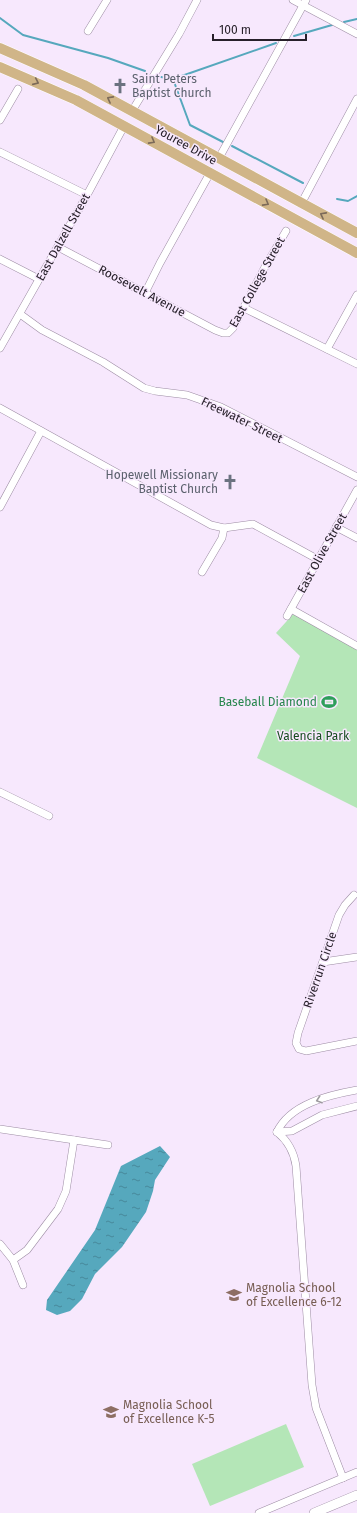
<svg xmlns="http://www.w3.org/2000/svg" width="357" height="1513" font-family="'Fira Sans',sans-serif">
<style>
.park{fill:#b4e6b7}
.water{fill:url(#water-ripples)}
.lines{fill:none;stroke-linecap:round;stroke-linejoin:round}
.stream{stroke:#56a8bd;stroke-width:2}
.minor-casing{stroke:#9d8ca4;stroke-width:8}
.secondary-casing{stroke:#9d8ca4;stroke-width:10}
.primary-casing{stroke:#fff;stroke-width:11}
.minor{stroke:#fff;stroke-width:7}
.secondary{stroke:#fff;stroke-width:9}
.primary{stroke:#d0b588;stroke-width:10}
.oneway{stroke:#7c6a59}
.oneway2{stroke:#9e9b9f}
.labels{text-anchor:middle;stroke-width:3;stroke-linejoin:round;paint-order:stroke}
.worship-label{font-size:12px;fill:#5b616d;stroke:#f7e8fd;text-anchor:start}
.street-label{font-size:12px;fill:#27202a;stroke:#f7e8fd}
.leisure-label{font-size:12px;fill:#27864d;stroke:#f7e8fd;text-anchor:end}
.park-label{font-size:12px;fill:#164c1f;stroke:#f7e8fd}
.education-label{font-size:12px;fill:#785e54;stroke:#f7e8fd;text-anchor:start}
</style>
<defs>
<pattern id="water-ripples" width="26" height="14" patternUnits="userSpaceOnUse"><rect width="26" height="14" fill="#56a8bd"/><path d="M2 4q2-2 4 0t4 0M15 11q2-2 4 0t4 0" fill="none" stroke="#47889a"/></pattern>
</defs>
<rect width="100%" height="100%" fill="#f7e8fd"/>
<g class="park">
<path d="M295,612l62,34v162l-100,-50 43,-102 -24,-23z"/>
<path d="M286,1424l18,43 -94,39 -18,-42z"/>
</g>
<path class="water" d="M160,1146l10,11 -15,23 -2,11 -7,21 -24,35 -27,27 -13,25 -12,12 -13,4 -11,-5 1,-10 48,-70 26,-64z"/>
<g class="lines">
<g class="stream">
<path d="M0,18l23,17 85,23 37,13"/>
<path d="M344,22l13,-3"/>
<path d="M294,36l38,-11"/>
<path d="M161,77l12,2 103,-36"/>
<path d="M173,79l17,46 33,17"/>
<path d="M232,146l71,37"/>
<path d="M337,199l11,2 9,-5"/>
</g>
<g class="minor-casing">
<g id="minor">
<path d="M293,0l64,34"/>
<path d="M88,31l19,-31"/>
<path d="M132,111l47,-77 18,-34"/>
<path d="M0,120l18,-31"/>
<path d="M0,152l87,43"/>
<path d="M219,158l87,-158"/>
<path d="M301,204l56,-105"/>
<path d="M58,247l157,83 8,3h5l5,-5 32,-61 21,-36"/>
<path d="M0,259l39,20"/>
<path d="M145,293l15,-30 50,-90"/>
<path d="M244,308l113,56"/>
<path d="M20,314l22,16 61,32 41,26 11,3 32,4 34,12 136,70"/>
<path d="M0,348l87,-153 37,-69"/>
<path d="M327,349l30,-54"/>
<path d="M0,408l211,117 13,3 29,-4 66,36"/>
<path d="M0,507l41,-76"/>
<path d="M336,527l21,11"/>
<path d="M202,572l20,-34 2,-10"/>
<path d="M291,609l66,37"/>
<path d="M287,616l70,-126"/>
<path d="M0,792l49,24"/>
<path d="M354,895l-9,10 -6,10 -41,118 -2,10 3,6 7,2 51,-10"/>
<path d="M323,962l34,-5"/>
<path d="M0,1129l108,16"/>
<path d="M277,1132c11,9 17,20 19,34l16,219 4,23 27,70"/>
<path d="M277,1132c13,-28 52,-37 80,-42"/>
<path d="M277,1132l15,-1 30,-16 35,-9"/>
<path d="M0,1244l13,16 10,25"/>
<path d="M13,1260l14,-10 31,-41 8,-18 8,-51"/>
<path d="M259,1513l98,-41"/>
</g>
</g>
<g class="secondary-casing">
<path id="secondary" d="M314,1513l43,-18"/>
</g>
<g class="primary-casing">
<g id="primary">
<path d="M0,48l84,37 273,148"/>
<path d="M0,67l76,33 281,153"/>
</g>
</g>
<use href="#minor" class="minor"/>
<use href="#secondary" class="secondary"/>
<use href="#primary" class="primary"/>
</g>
<defs><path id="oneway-chevron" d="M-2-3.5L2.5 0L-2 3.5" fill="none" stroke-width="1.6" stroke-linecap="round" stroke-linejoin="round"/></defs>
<g class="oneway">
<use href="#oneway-chevron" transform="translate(36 82) rotate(24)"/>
<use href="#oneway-chevron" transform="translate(110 99) rotate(-152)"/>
<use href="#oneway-chevron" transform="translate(152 141) rotate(29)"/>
<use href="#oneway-chevron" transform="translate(266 203) rotate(29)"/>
<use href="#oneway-chevron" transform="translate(323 215) rotate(-152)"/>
</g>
<use class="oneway2" href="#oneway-chevron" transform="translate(319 1100) rotate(161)"/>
<defs>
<g id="church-bare" transform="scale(1.2)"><path d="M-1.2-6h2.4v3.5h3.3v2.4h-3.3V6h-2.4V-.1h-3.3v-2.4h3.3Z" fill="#6b7280" stroke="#f7e8fd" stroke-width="2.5" paint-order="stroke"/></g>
<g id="stadium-bare" transform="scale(1.2)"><path d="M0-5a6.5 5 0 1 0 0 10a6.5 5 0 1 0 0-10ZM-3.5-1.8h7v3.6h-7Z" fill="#2e9e5b" stroke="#f7e8fd" stroke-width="2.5" paint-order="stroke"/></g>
<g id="school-bare" transform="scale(1.2)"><path d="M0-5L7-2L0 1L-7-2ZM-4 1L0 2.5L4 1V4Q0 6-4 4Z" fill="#8d6e63" stroke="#f7e8fd" stroke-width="2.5" paint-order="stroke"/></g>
</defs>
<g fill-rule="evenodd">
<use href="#church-bare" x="120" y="86"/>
<use href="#church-bare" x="230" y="482"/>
<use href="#stadium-bare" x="329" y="702"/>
<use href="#school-bare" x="234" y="1295"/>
<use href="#school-bare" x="111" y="1412"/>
</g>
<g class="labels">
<g class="worship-label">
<text x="132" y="83">Saint Peters<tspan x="132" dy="14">Baptist Church</tspan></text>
<text x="218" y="479" text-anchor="end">Hopewell Missionary<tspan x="218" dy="14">Baptist Church</tspan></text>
</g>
<g class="street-label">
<text transform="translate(186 145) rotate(29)" y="4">Youree Drive</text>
<text transform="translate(63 237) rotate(-61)" y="4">East Dalzell Street</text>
<text transform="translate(257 282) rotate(-61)" y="4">East College Street</text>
<text transform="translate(142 291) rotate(28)" y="4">Roosevelt Avenue</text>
<text transform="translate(242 420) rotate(26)" y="4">Freewater Street</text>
<text transform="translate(322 553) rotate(-61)" y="4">East Olive Street</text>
<text transform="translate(320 970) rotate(-71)" y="4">Riverrun Circle</text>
</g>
<g class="leisure-label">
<text x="317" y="706">Baseball Diamond</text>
</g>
<g class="park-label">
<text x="313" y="740">Valencia Park</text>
</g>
<g class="education-label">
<text x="246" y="1292">Magnolia School<tspan x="246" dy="14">of Excellence 6-12</tspan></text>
<text x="123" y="1409">Magnolia School<tspan x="123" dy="14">of Excellence K-5</tspan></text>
</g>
</g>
<path d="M213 34v6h93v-6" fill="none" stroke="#27202a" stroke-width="2"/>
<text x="219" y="34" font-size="12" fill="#27202a" stroke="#f7e8fd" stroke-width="3" paint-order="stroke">100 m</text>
</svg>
